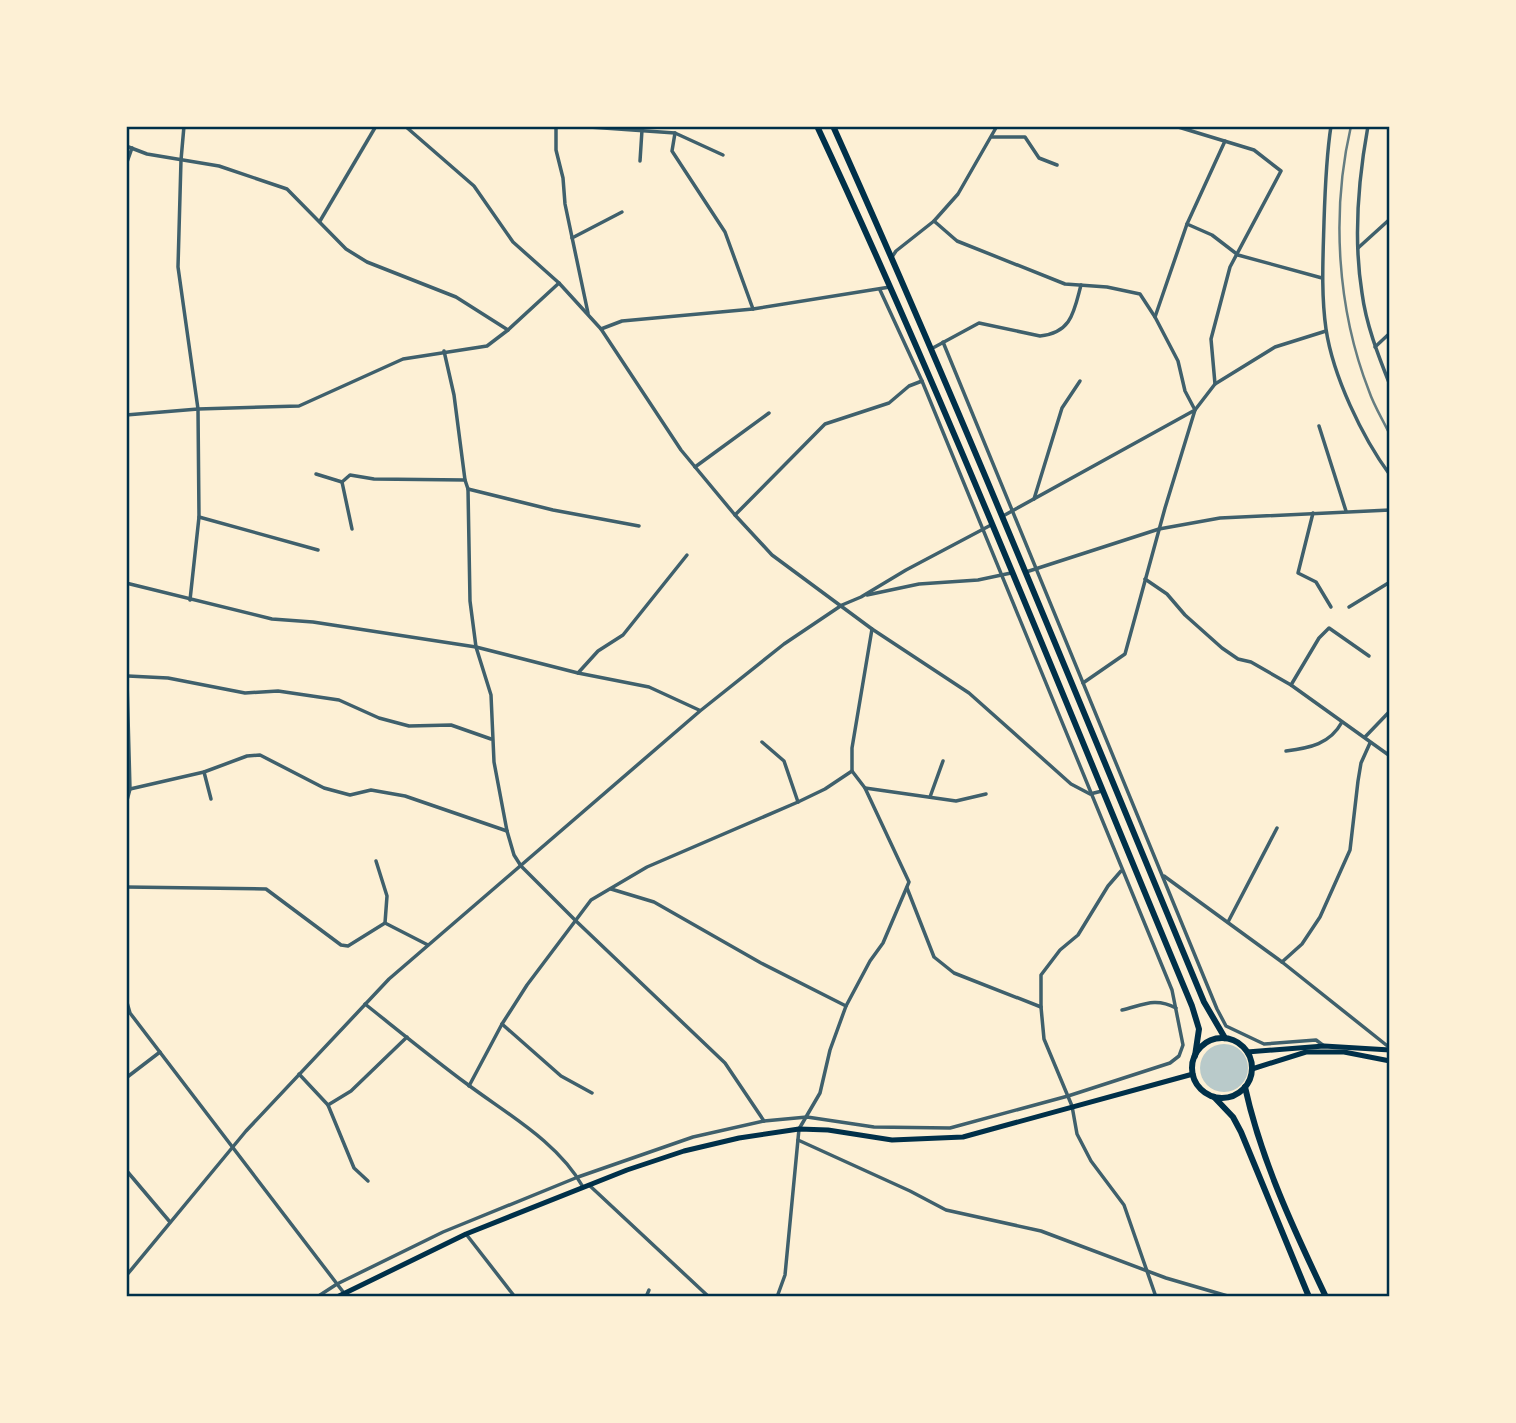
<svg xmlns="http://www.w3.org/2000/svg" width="1516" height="1423" font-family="'Sofia Sans Condensed',sans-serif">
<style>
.green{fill:#b9caca}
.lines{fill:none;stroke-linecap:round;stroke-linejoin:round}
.minor{stroke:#3f606c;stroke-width:3.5}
.secondary{stroke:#003049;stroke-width:5}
.primary{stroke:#003049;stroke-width:6}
.rail{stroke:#657d81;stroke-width:2.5}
.neatline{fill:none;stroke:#003049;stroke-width:2.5}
</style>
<rect width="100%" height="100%" fill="#fdf0d5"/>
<circle class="green" cx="1224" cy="1068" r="24"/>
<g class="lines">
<g class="minor">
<path d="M184,126l-3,34 -3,107 20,142 1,108 -9,83"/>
<path d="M405,126l69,60 39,56 46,41 42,46 80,121 54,65 37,40 100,74 97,64 102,91 19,10 12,-3"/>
<path d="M556,126v24l7,28 2,26 23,109"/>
<path d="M575,126l100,7 48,22"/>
<path d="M1175,126l79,24 27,21 -51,96 -19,72 4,45"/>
<path d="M1331,126c-5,32 -6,64 -7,96 -1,36 -3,72 2,107 7,47 36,108 64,146"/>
<path d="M1368,126c-10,55 -15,111 -6,167 4,31 16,62 28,92"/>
<path d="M675,133l-3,18 53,81 28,77"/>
<path d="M992,137h33l14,21 18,7"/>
<path d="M126,146l21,8 72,12 68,23 59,60 21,13 89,35 52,33"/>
<path d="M640,161l2,-31"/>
<path d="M126,165l6,-17"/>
<path d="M320,221l56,-95"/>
<path d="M934,221l23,20 108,43 42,3 33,7 15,23"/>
<path d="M1187,224l25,11 26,20 84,23"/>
<path d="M572,238l50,-26"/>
<path d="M1358,248l32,-29"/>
<path d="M892,257l4,-6 38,-30 24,-27 39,-68"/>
<path d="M601,329l21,-8 131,-12 137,-22"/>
<path d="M943,342l274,667 9,17 38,18 52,-4 8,6"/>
<path d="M1375,347l15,-14"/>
<path d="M931,349l48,-26 61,13c32,-3 34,-25 41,-51"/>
<path d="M444,351l10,44 11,85 3,9 2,112 6,46 15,48 3,67 13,69 7,24 7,11 55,55 149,142 39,58"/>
<path d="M126,415l72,-6 101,-3 104,-47 84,-13 21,-16 51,-47"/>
<path d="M1319,426l27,85"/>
<path d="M695,467l74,-54"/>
<path d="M316,474l26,8 8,-7 24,4 91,1"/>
<path d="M342,482l10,47"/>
<path d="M468,489l85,21 86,16"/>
<path d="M1034,499l28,-91 18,-27"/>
<path d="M1313,513l-15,60 18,9 15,25"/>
<path d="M735,515l90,-91 64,-21 20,-17 13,-5"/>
<path d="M1003,516l192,-106 -10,-19 -7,-30 -23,-44 32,-93 38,-83"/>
<path d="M199,517l119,33"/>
<path d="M1026,572l133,-43 61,-11 170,-8"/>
<path d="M1145,579l22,15 18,21 37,33 16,11 13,3 40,23 99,71"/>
<path d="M126,583l146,36 41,3 163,25 102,26 71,14 50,23"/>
<path d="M867,595l52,-11 59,-4 33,-7"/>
<path d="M1349,607l41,-25"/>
<path d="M126,644l4,145 -4,15"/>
<path d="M578,673l20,-22 25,-16 64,-80"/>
<path d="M128,676l40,2 77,15 33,-2 61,9 40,18 30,8 42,-1 40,14"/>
<path d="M1083,683l42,-29 40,-146 30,-98 20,-26 60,-37 51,-16"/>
<path d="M1291,685l28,-47 10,-10 40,28"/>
<path d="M1365,737l25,-26"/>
<path d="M762,742l22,19 14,41"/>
<path d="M1286,751c24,-3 44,-7 56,-29"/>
<path d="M204,772l7,27"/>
<path d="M865,788l91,13 30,-7"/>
<path d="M130,789l74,-17 43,-16 13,-1 64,33 26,7 21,-5 34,6 102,35"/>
<path d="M930,797l13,-36"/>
<path d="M376,861l11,35 -2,27 43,22"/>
<path d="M1121,871l-13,15 -30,49 -18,15 -19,25v32l3,32 28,67 5,28 14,27 33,44 32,92"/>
<path d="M1164,876l118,86 108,86"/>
<path d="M126,887l140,2 75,56 7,1 37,-23"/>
<path d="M907,888l27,69 20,16 87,34"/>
<path d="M611,889l43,13 107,61 85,43"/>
<path d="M1228,922l49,-94"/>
<path d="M1282,962l20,-18 18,-27 30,-67 8,-69 3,-18 9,-20"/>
<path d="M126,999l4,14 217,284"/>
<path d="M365,1004c34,27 67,54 102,80 40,30 91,58 116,103"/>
<path d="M1122,1010c21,-5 33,-13 54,-2"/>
<path d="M502,1024l59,52 31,17"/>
<path d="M299,1074l29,31 23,-14 56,-54"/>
<path d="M126,1078l34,-26"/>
<path d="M469,1086l33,-62 25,-39 64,-85 56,-33 151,-65 27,-13 27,-18v-23l20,-119"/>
<path d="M328,1105l26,63 14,13"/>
<path d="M798,1140l112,51 36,19 95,21 125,47 65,19"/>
<path d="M126,1170l44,52"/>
<path d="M589,1185l120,112"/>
<path d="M466,1234l49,63"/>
<path d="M126,1276l120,-145 143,-152 311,-268 84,-67 58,-39 19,-8 45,-27 85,-45"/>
<path d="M317,1297l20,-13 106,-52 135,-55 115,-40 71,-16 43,-4 67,10 76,1 118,-32 102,-33 9,-7 4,-11 -11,-55 -250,-609 -42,-91"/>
<path d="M646,1297l3,-7"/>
<path d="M777,1297l8,-22 14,-146 21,-36 10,-43 16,-44 24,-45 13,-18 26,-61 -44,-94 -13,-17"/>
</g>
<g class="secondary">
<path d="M1247,1052l77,-6 66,4"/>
<path d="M1252,1069l54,-17h38l46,9"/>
<path d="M337,1297l129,-63 161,-64 57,-19 55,-13 60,-9 29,1 64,10 71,-3 230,-63"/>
</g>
<g class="primary">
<path d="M817,126c135,289 252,586 375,880l7,23 -4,27"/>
<path d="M833,126c130,289 249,583 371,876l21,36"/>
<circle cx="1222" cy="1068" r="30"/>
<path d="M1245,1087c16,73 49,143 81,210"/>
<path d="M1214,1097l19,20 8,15 68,165"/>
</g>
<path class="rail" d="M1351,126c-20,86 -14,183 18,265 5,15 14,29 21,44"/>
</g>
<rect width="1516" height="1423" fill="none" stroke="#fdf0d5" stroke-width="256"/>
<rect x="128" y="128" width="1260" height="1167" class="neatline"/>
</svg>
